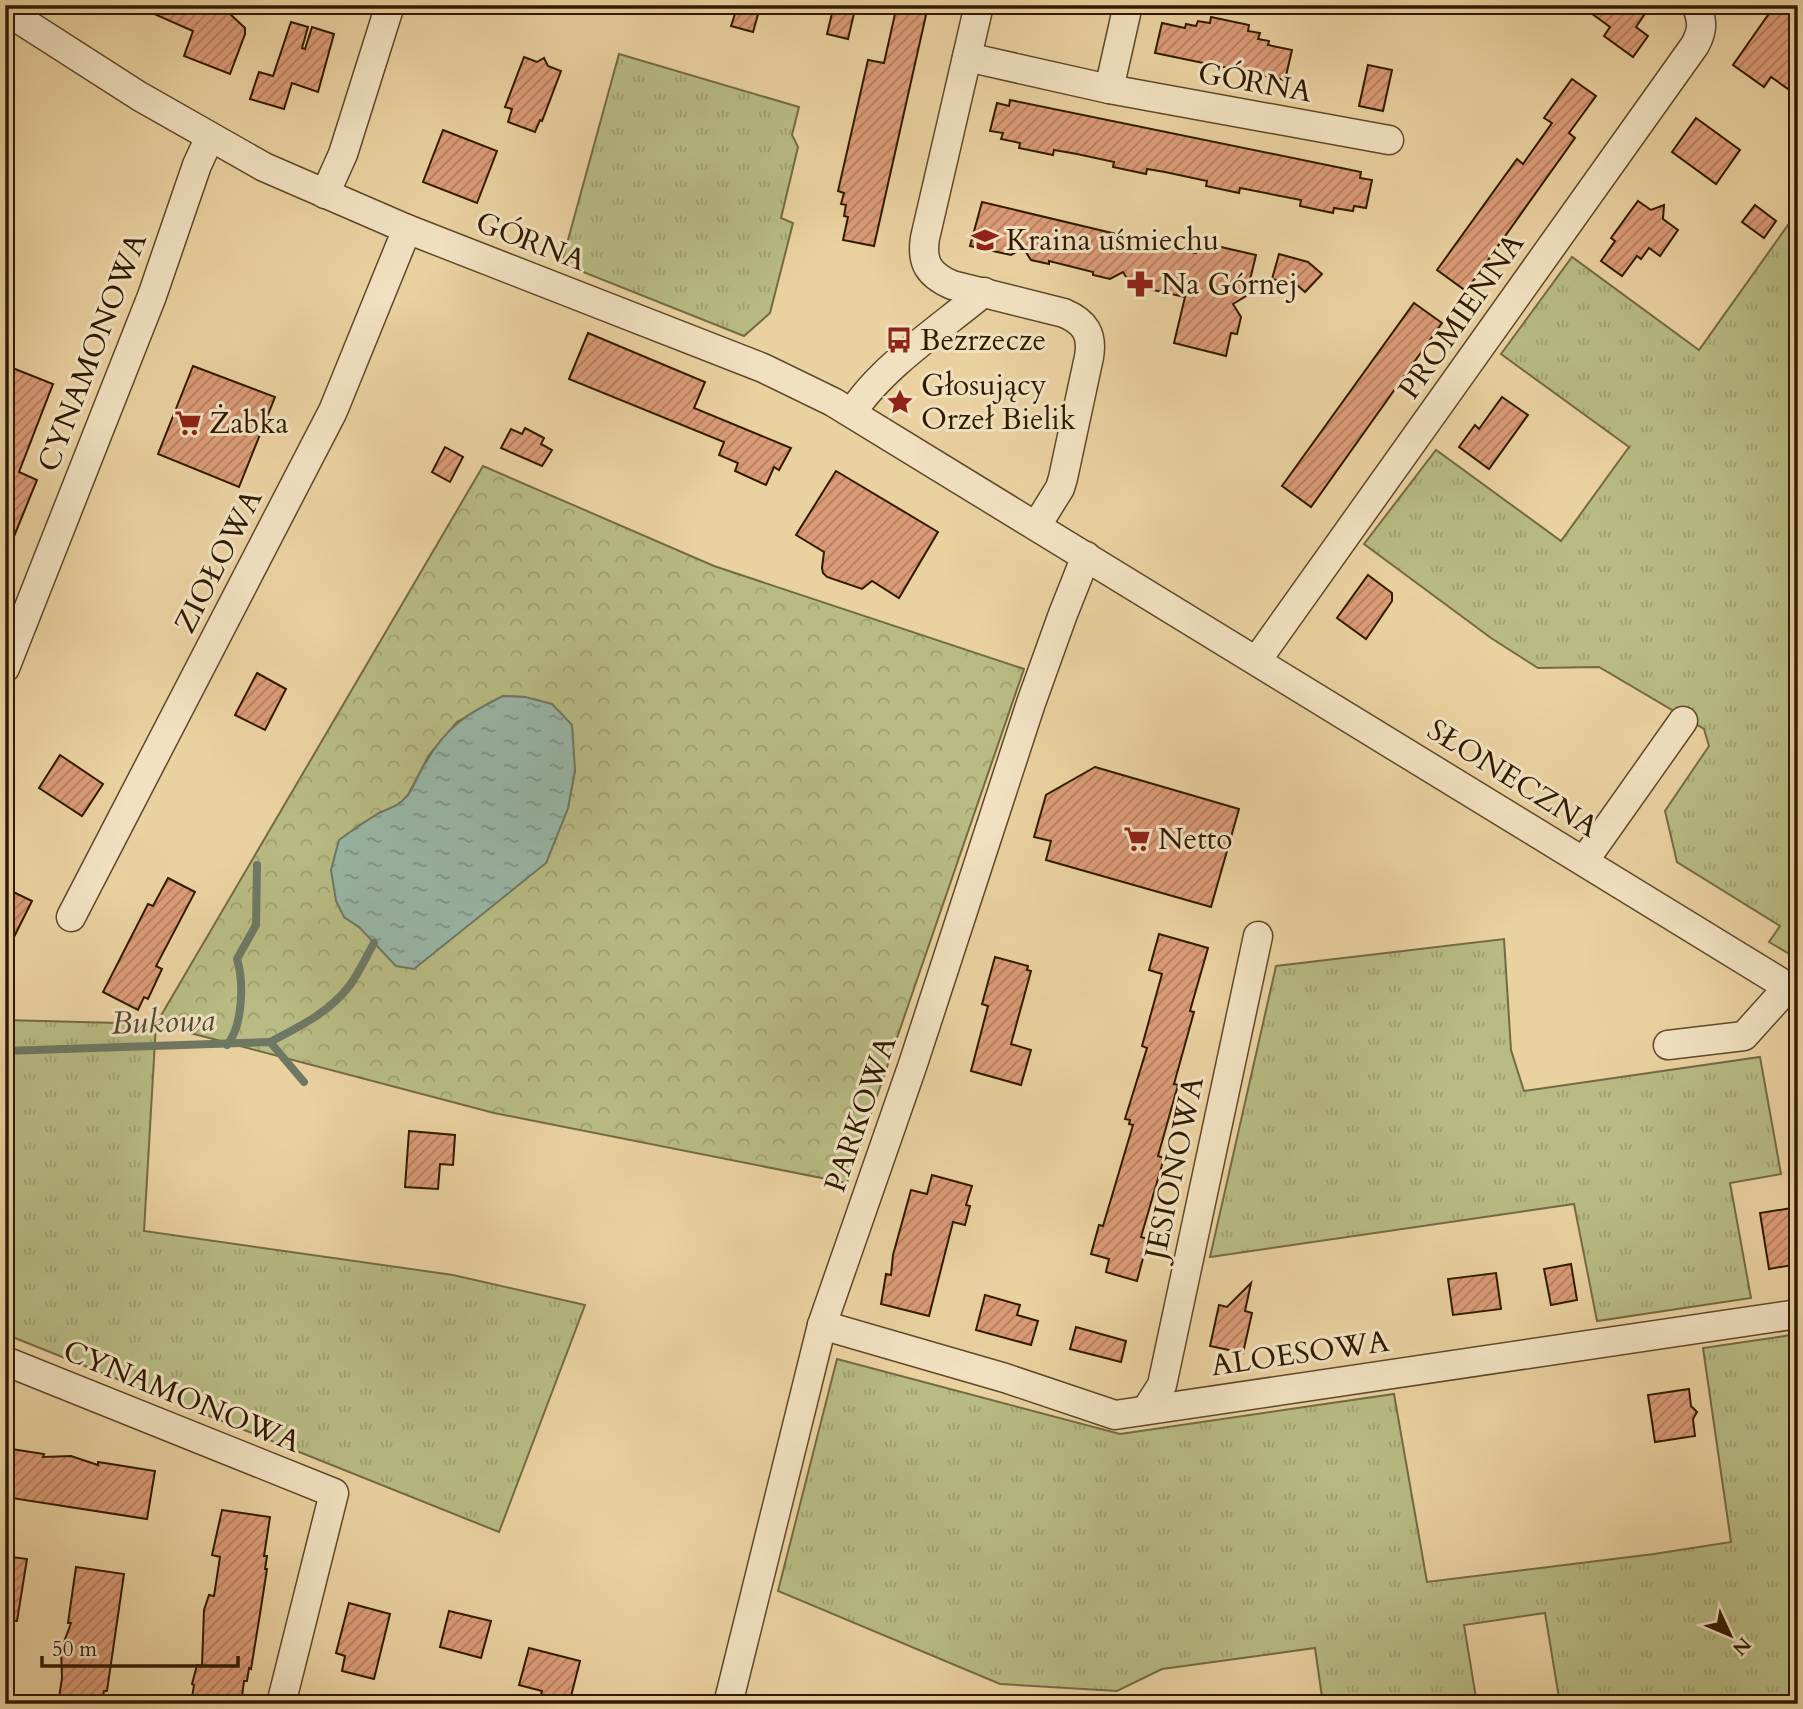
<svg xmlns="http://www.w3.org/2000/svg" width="1803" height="1709" font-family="Cardo,serif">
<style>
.grass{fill:url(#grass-tufts);stroke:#746a42;stroke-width:2}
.forest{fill:url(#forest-crowns);stroke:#746a42;stroke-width:2;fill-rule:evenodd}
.water{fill:url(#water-ripples);stroke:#6f7864;stroke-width:2}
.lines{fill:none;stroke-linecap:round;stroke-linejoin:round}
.stream{stroke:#6f7864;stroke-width:8}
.building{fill:url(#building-hatch);stroke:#311a00;stroke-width:2}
.minor-casing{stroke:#5f4828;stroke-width:31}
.minor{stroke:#f1e1c1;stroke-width:28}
.labels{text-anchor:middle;stroke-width:6;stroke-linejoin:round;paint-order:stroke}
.street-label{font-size:30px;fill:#311a00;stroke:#f1e1c1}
.poi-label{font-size:30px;fill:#311a00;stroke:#f1e1c1;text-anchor:start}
.water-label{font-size:32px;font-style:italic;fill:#504932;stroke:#f1e1c1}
</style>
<defs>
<pattern id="grass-tufts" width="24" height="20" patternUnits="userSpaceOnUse" patternTransform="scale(1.75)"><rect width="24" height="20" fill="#b8bb83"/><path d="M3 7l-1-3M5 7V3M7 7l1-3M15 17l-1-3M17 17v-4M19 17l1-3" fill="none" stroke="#9fa06f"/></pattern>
<pattern id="forest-crowns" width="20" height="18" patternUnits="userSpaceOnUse" patternTransform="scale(1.75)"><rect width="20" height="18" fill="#b8bb83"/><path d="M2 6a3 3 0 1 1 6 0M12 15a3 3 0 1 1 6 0" fill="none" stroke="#9fa06f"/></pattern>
<pattern id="water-ripples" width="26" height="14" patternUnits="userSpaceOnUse" patternTransform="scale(1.75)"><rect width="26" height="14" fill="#98b7a7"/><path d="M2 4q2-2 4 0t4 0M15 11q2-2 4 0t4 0" fill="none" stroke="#7d9486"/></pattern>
<pattern id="building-hatch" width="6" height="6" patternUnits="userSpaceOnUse" patternTransform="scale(1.75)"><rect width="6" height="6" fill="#db9b77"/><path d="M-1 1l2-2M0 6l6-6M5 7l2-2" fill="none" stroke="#b27e5f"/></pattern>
</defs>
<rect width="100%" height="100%" fill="#ead1a0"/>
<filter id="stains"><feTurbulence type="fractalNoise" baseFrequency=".00286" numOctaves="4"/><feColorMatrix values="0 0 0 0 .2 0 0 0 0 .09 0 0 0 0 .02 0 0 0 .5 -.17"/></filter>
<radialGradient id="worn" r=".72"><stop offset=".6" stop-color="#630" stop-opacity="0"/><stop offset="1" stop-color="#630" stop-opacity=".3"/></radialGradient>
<g class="grass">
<path d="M619,54l180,53 -7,28 6,12 -17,71 12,5 -23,90 -26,23 -176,-70 -5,-8z"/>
<path d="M1798,211v748l-29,-17 11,-16 -103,-64 -12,-51 44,-65 -5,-17 -105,-62 -61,1 -47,-30 -127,-94 72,-94 125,91 68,-94 -128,-93 71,-97 127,93z"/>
<path d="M1504,939l7,111 13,41 236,-34 21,117 -51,9 21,115 -154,23 -23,-117 -364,53 66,-291z"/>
<path d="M5,1020l151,4 -12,207 309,44 132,30 -86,227 -494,-198z"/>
<path d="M1798,1334v370h-238l-15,-91 -81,12 13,79h-154l-8,-56 -153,21 -45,22 -117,-7 -222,-93 59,-232 283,75 274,-40 33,188 227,-28 77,-12 -28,-194z"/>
</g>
<path class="forest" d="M483,466l231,100 310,103 -177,514 -353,-70 -338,-89zM503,696l22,1 50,73 -7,38 -22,55 -187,64 -15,-10 13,-90 22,-14 18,-6 11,-12 21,-40 28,-33z"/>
<path class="water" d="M503,696l22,1 27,7 20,21 3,45 -7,38 -22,55 -132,106 -18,-3 -37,-39 -15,-10 -8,-16 -5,-31 8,-30c12,-9 24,-17 37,-25 11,-7 23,-8 32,-20 7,-10 11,-23 18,-33 20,-35 42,-49 77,-66z"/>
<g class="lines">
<g class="stream">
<path d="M270,1042c29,-15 60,-30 80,-57 9,-12 16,-28 24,-42"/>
<path d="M227,1045c16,-19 17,-63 10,-86l19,-34 1,-60"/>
<path d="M5,1051l265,-9 34,40"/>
</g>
</g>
<g class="building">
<path d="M134,5h53l19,7h18l6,2 15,14v6l-15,40 -46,-18 9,-25z"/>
<path d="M738,5l21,6 -6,21 -22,-6z"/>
<path d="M834,5h22l-8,34 -21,-5z"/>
<path d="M897,5h29l-2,9 2,1 -52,231 -31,-6 5,-23 -4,-1 2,-11 -5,-1 3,-11 -6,-2 30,-131 16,3z"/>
<path d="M1580,5h71l-15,22 12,9 -15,21 -29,-21 6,-9z"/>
<path d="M1775,5h23v91l-27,-19 -7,10 -31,-22z"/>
<path d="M1211,17l38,8 -1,6 12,2 -2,6 11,2 -1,4 24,5 -7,30 -130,-27 7,-30 23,5 1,-4 10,2 2,-5 12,2z"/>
<path d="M291,22l17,5 -6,21 3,1 7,-22 22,7 -16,58 -26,-9 -8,26 -34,-10 9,-27 14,4z"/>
<path d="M524,57l13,5 7,-4 4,8 13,5 -19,50 -2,-1 -5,12 -27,-10 4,-13 -7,-2z"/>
<path d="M1368,65l24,5 -9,41 -24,-5z"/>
<path d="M1572,79l24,17 -27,37 6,5 -109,153 -29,-21 80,-111 6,5 29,-41 -8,-5z"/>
<path d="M1010,100l351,72 -1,6 12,2 -6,28 -12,-2 -1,5 -19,-3 -1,5 -33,-7 1,-6 -61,-12 -1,5 -33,-7 1,-5 -42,-9 -18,-3 -1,5 -33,-7 1,-5 -37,-8 -23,-4 -1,5 -34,-7 1,-5 -19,-4 2,-6 -13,-2 7,-28 12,3z"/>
<path d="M1696,118l44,32 -24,34 -44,-32z"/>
<path d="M443,130l54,21 -20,52 -54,-21z"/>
<path d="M1638,201l13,9 13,-5 -1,14 15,11 -18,26 -11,-8 -8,11 -4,-3 -15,20 -21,-15 14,-20 -4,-3z"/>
<path d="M982,202l214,51 3,-11 57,13 -10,41 -13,8 8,13 -4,17 -6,-1 -5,23 -52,-13 11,-46 -54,-12 -8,-13 -13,7 -17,-4v-3l-44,-11v3l-18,-4 -8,-12 -12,7 -41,-9z"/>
<path d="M1755,205l21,16 -12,17 -22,-16z"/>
<path d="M1279,254l29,8 14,12 -17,18 -8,-7 -25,-6z"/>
<path d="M1414,303l28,20 -131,184 -29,-21z"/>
<path d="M588,333l117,49 -11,26 97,40 -12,22 -5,-3 -8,18 -31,-14 3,-8 -19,-8 5,-13 -155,-63z"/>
<path d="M5,365l48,19 -34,88 18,8 -31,76z"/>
<path d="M193,366l82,31 -36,90 -81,-33z"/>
<path d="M1502,397l26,18 -39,54 -30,-22 16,-22 4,4z"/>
<path d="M525,428l19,10 -3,6 11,6 -10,16 -41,-18 10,-19 11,5z"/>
<path d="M445,447l18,10 -13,25 -18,-10z"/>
<path d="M836,471l102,61 -39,66 -27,-17 -10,8 -35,-12 -4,-4 -1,-5 2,-16 -28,-17z"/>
<path d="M1368,575l24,18v8l-26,38 -29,-21z"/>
<path d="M257,673l29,16 -21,41 -30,-15z"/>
<path d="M60,755l43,29 -21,32 -43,-28z"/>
<path d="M1095,767l144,42 -28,98 -165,-47 5,-19 -17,-4 12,-42z"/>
<path d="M168,878l27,14 -39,74 6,3 -14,30 -4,-2 -6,13 -35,-18 45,-88 5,2z"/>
<path d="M5,888l27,13 -27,54z"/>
<path d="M1159,934l49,14 -18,63 4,1 -20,72 4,1 -20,71 6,2 -23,79 7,2 -11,42 -31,-9 3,-13 -18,-5 8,-29 4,1 30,-101 -4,-1 1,-4 -5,-1 22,-71 -5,-2 20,-72 -13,-4z"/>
<path d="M995,957l33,9 -1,4 4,1 -20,73 20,6 -10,35 -50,-14 17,-65 -6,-2z"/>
<path d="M409,1131l46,4 -2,30 -13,-1 -2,25 -33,-2z"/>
<path d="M932,1175l40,11 -6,19 4,1 -5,19 -12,-3 -24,94 -48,-12 5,-30 5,1 2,-20 18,-65 16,4z"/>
<path d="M1798,1207v57l-29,5 -9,-56z"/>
<path d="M1571,1264l6,36 -26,5 -7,-36z"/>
<path d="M1496,1273l5,36 -48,6 -5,-36z"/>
<path d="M1251,1283l-6,28 7,2 -9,40 -33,-7 9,-41 8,2z"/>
<path d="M985,1295l35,10 -3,10 21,6 -7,24 -55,-15z"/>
<path d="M1076,1327l50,14 -5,21 -51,-13z"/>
<path d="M1689,1389l2,17 6,6 -4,7 2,17 -40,6 -7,-47z"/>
<path d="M5,1448l39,6 -1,3 28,-1 27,9v-3l57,9 -8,48 -142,-22z"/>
<path d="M222,1510l48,7 -6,39h3l-2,13h2l-7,45 -9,55 -2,-1 -2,13h-3l-3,23h-50l3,-19 -2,-1 5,-19 5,1 2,-56 5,-15 5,1 6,-39 -8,-2z"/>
<path d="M5,1556l22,3 -10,62 -12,-1z"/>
<path d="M76,1567l48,7 -17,117h-3l-2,13h-44l4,-26 -1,-28 10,-27h-3z"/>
<path d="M349,1603l41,11 -16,65 -32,-8 3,-15 -9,-3z"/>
<path d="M449,1611l42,10 -10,37 -41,-11z"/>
<path d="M529,1648l51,13 -11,43 -29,-6 2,-7 -23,-6z"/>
</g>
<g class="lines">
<g class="minor-casing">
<g id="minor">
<path d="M979,5l-54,233c-4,25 4,37 27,47l112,28c21,9 29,21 25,44l-26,121 -3,10 -23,37"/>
<path d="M5,10l134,86 125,71 143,62 356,139 70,34 965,591"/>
<path d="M967,57l142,32 19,-84"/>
<path d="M1109,89l280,51"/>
<path d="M325,194l18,-40 47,-149"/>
<path d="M852,413c28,-45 90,-86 132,-121"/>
<path d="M1257,660l438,-615c8,-15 8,-24 1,-40"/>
<path d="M5,668l147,-372 45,-131 13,-28"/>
<path d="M1584,861l99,-140"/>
<path d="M71,917l262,-506 74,-182"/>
<path d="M1668,1045l76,-9 44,-49"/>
<path d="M822,1325l183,53 110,37 683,-101"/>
<path d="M5,1361l329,132 -53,211"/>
<path d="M1146,1410l16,-25 96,-449"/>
<path d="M728,1704l94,-379 91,-261 118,-361 32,-89 23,-58"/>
</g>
</g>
<use href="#minor" class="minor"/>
</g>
<defs>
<g id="school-bare" transform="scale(2.1)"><path d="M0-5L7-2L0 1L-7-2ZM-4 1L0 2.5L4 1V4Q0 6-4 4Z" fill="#8f2418" stroke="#f1e1c1" stroke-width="2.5" paint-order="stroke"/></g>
<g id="pharmacy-bare" transform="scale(2.1)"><path d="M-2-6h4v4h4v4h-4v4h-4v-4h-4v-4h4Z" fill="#8f2418" stroke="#f1e1c1" stroke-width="2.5" paint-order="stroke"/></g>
<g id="bus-bare" transform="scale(2.1)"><path d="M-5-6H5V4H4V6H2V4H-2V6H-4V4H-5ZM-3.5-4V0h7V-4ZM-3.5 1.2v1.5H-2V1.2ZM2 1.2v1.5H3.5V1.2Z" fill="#8f2418" stroke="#f1e1c1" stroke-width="2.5" paint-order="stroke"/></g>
<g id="sight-bare" transform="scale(2.1)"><path d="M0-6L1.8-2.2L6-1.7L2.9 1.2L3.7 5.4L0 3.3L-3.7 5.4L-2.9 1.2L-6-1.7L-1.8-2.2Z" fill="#8f2418" stroke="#f1e1c1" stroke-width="2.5" paint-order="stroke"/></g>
<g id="supermarket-bare" transform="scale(2.1)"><path d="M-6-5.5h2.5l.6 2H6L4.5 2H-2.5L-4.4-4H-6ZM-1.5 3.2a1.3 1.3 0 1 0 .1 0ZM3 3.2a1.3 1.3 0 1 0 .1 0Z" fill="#8f2418" stroke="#f1e1c1" stroke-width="2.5" paint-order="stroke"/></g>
</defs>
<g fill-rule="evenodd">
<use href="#school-bare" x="985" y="240"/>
<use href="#pharmacy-bare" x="1140" y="284"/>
<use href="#bus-bare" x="899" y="340"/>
<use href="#sight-bare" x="900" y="402"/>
<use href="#supermarket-bare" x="188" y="423"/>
<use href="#supermarket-bare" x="1137" y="839"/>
</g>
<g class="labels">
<g class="street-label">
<text transform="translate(1255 82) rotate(10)" y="10">GÓRNA</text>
<text transform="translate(531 241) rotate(21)" y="10">GÓRNA</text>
<text transform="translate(1461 316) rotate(-55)" y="10">PROMIENNA</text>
<text transform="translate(92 352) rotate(-69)" y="10">CYNAMONOWA</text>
<text transform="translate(218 561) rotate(-63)" y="10">ZIOŁOWA</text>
<text transform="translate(1513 778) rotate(32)" y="10">SŁONECZNA</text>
<text transform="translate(860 1114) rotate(-71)" y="10">PARKOWA</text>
<text transform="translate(1174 1168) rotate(-78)" y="10">JESIONOWA</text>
<text transform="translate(1300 1353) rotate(-8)" y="10">ALOESOWA</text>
<text transform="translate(182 1396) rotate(22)" y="10">CYNAMONOWA</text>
</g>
<g class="poi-label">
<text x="1006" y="250">Kraina uśmiechu</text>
<text x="1161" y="294">Na Górnej</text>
<text x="920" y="350">Bezrzecze</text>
<text x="921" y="395">Głosujący<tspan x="921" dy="34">Orzeł Bielik</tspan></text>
<text x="209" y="433">Żabka</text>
<text x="1158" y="849">Netto</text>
</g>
<g class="water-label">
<text transform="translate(163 1021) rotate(-2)" y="11">Bukowa</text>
</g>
</g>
<rect width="1803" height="1709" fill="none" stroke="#ead1a0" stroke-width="28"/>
<rect x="7" y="7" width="1789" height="1695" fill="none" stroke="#311a00" stroke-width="3.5"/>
<rect x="14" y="14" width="1775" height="1681" fill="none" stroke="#311a00" stroke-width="2"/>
<g transform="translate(1730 1635) rotate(134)" stroke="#f1e1c1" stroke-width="5" paint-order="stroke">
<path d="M0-5L12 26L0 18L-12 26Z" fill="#311a00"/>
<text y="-10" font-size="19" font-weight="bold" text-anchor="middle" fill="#311a00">N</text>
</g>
<path d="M42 1656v10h196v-10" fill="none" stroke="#311a00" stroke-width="3.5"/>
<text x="52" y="1656" font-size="21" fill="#311a00" stroke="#f1e1c1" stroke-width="5" paint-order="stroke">50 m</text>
<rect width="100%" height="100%" filter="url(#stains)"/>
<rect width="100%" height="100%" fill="url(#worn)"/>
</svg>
